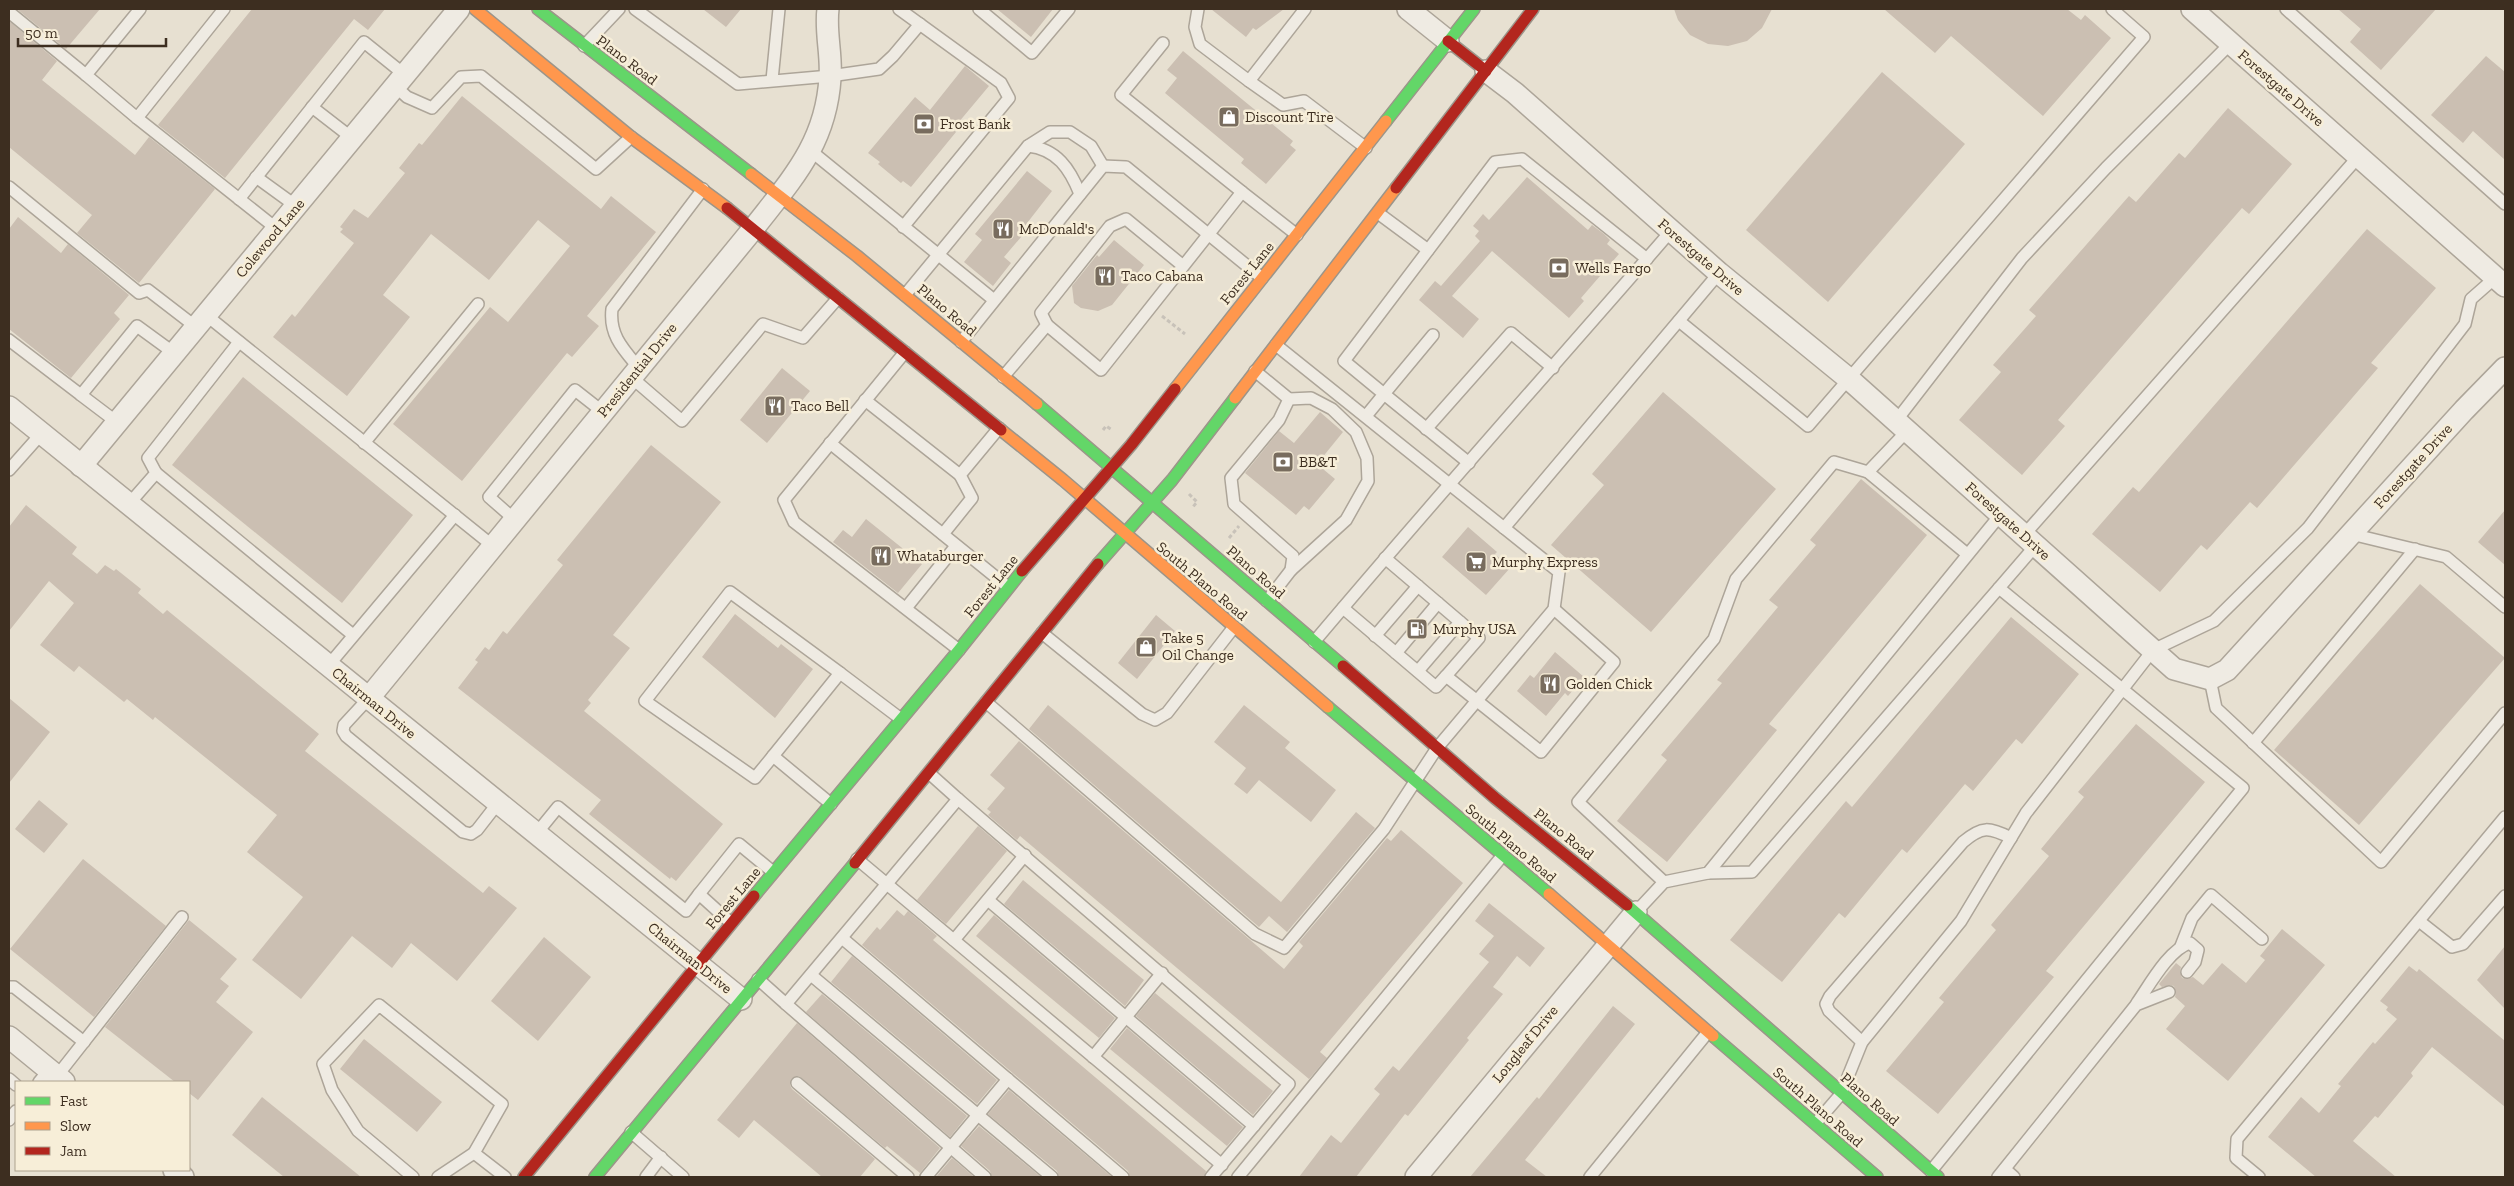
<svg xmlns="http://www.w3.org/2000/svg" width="2514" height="1186" font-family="'Zilla Slab',serif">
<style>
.building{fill:#cbbfb2}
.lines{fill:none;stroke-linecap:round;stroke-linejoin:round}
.lane-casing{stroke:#ada599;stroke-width:14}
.street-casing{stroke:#ada599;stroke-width:24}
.fast-casing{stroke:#9c958a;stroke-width:14}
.slow-casing{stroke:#9c958a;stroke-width:14}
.jam-casing{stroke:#9c958a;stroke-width:14}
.path{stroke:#c8c2b9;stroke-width:3;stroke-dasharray:4 2.5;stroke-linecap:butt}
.lane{stroke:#efebe3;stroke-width:11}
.street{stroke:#efebe3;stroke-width:21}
.fast{stroke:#63d668;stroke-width:11}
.slow{stroke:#ff974d;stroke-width:11}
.jam{stroke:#b3261e;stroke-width:11}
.labels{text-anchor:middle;stroke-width:5;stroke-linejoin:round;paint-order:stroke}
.street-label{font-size:15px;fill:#3d2e20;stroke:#f7eed8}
.poi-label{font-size:15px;fill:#3d2e20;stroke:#f7eed8;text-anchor:start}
</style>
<rect width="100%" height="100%" fill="#e7e0d1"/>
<g class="building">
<path d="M17,9h83l-34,40z"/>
<path d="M252,9h133l-17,21 -14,-11 -129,159 -67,-53z"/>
<path d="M703,9h38l-15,18z"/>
<path d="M997,9h56l-22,28z"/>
<path d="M1211,9h73l-28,21 -3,-2 -7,9z"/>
<path d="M1674,9h98l-10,19 -15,13 -19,5 -20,-2 -18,-9 -12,-15z"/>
<path d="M1884,9h183l14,11 4,-5 26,23 -68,78 -92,-80 -16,17z"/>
<path d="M2338,9h98l-55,61 -31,-28 11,-13z"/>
<path d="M9,21l48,40 -15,19 93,75 14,-18 66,52 -76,94 -62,-50 15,-18 -83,-68z"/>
<path d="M1183,51l110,90 -3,4 6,5 -30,34 -25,-21 3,-4 -79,-66 12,-15 -10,-8z"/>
<path d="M2486,56l19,16v88l-32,-29 -10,12 -32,-28z"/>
<path d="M965,66l24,20 -36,43 3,3 -45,55 -8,-6 -2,2 -23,-19 2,-2 -12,-9 47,-56 15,13z"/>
<path d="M1882,72l83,72 -137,158 -82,-72z"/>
<path d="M462,96l139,113 10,-13 45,36 -69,84 12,10 -27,31 -5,-4 -105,128 -69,-57 97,-117 18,15 62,-76 -32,-26 -49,60 -58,-46 -48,61 27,22 -63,79 -74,-59 19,-23 3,3 59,-74 -14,-11 3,-3 -3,-2 14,-18 14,9 37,-45 -6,-5 20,-25 3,2z"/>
<path d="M2228,108l64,56 -43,50 -7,-6 -184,212 7,6 -43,49 -63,-55 42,-48 -8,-7 43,-49 -7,-6 100,-114 7,6 43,-49 6,5z"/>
<path d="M1027,171l25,20 -28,36 3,3 -23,27 7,6 -18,23 -29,-24 18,-22 -7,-6z"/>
<path d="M1527,177l61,53 4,-5 12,9 6,6 -3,4 12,10 -38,44 3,3 -15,17 -77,-67 -40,45 27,23 -16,19 -44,-38 16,-19 6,5 39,-45 -5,-5 4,-5 -6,-5 10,-12 6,6z"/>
<path d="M18,217l43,36 7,-9 61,51 -15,18 6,6 -49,59 -62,-49v-100z"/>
<path d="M2367,229l69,59 -65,75 7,5 -121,140 -7,-6 -43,48 -6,-5 -41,47 -68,-58 41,-47 6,5z"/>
<path d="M1114,240l30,25 -32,40 -14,6 -17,-3 -7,-5 -2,-17 25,-31 2,2z"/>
<path d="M782,368l28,23 -43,52 -27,-23z"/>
<path d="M243,377l170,138 -71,88 -170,-138z"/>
<path d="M1663,392l113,97 -125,143 -100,-87 53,-60 -12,-11z"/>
<path d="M1320,412l23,20 -26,32 18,15 -26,31 -5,-4 -8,9 -51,-42 34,-42 15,12z"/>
<path d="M651,445l70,57 -108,133 17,13 -42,52 3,3 -7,8 139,113 -47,57 -5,-4 -1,2 -81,-65 12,-14 -143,-112 20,-26 -3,-2 10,-13 4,3 14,-19 4,3 56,-69 -6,-5z"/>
<path d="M1861,479l66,56 -158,189 8,6 -110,132 -50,-41 50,-61 -6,-5 61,-72 -5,-3 61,-73 -9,-7 47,-55 -6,-5z"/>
<path d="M26,505l51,42 -5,7 25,20 8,-9 9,6 2,-2 25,20 -3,4 25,21 4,-4 152,124 -14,17 178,142 6,-7 28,22 -60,73 -46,-38 -19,25 -40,-32 -51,63 -49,-39 51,-63 -56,-45 30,-37 -122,-98 -2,3 -26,-21 -3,3 -45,-36 -5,6 -34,-27 34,-42 -25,-22 -40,50v-104z"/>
<path d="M2505,510v55l-27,-23z"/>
<path d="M866,519l56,45 -24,29 -65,-51 10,-12 9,7z"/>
<path d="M1468,527l29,25 -2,2 15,14 -24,27 -44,-38z"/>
<path d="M2420,584l85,74 -146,167 -85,-75z"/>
<path d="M735,614l43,34 3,-4 32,25 -38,49 -73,-61z"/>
<path d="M1156,615l19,16 -38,48 -19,-16z"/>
<path d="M2011,617l68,57 -57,70 -6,-5 -43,52 -8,-7 -58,69 -5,-4 -57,69 -6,-5 -57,69 -52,-42 116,-139 6,6z"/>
<path d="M1555,652l29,25 -16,19 -3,-3 -19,23 -29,-25 13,-16 4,3z"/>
<path d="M9,698l41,34 -41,51z"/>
<path d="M1048,705l233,197 75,-90 19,16 -88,104 -18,-16 -10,11 -230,-198z"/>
<path d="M1244,705l46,37 -5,6 51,42 -25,32 -52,-42 -12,14 -13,-10 12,-16 -32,-26z"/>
<path d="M2136,724l69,58 -159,189 8,6 -116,137 -52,-43 58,-69 -5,-4 57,-68 -5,-5 58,-69 -8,-7 43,-52 -6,-5z"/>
<path d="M1019,741l265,228 19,-23 -4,-4 88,-104 4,3 10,-11 62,53 -143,169 7,6 -18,21 -289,-243 -3,4 -29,-25 3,-3 -4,-3 18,-21 -15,-13z"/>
<path d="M39,800l29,24 -24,29 -29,-24z"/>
<path d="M978,826l29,25 -61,73 -29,-24z"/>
<path d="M83,859l83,67 -72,91 -84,-68z"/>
<path d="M1023,880l121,100 -19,26 -121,-102z"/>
<path d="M1489,903l56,45 -15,19 -13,-11 -24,31 10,7 -36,44 2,2 -61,76 -3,-2 -49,63h-57l32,-42 10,8 39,-49 -6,-5 19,-23 6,5 90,-109 -10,-8 15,-18 -19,-15z"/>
<path d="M897,910l7,6 4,-5 29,25 -4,4 273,231 -2,6h-74l-2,-6 -266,-226 15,-18 3,3z"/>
<path d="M994,915l121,103 -16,20 -123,-102z"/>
<path d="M189,920l48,39 -17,20 9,7 -13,16 37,30 -55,68 -9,-7v-11h-14l-70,-55z"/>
<path d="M2282,929l43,36 -97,116 -62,-52 19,-23 -10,-9 1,-4 -2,-7 -4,-1 -8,2 -3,-3 17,-21 5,4 -1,4 2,7 4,1 7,-2 10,8 19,-22 24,20 19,-23 -5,-4z"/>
<path d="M544,937l47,40 -53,64 -47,-40z"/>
<path d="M2505,946v63l-28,-29z"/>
<path d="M852,956l145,124 -20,24 -146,-122z"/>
<path d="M2409,966l8,6 2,-3 86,72v66l-73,-60 -21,26 2,3 -35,42 -3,-2 -22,25 43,36h-80l-48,-40 33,-40 18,16 22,-27 -3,-2 35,-42 2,2 22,-25 -11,-9 2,-3 -8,-6z"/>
<path d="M1155,993l118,98 -20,24 -117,-99z"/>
<path d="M822,994l145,122 -17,21 -144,-125z"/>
<path d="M1613,1006l22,18 -110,136 22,17h-77l67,-80 2,2z"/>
<path d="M797,1023l143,125 -20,25 -33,-27 -2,2 -86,-72 -8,3 -1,6 2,4 83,70 -15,18h-38l-68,-57 -15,18 -22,-18z"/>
<path d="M1127,1028l116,99 -16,19 -117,-97z"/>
<path d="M364,1039l78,63 -25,30 -77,-63z"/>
<path d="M1009,1090l103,87h-53l-2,-6 -69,-57z"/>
<path d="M262,1097l99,80h-77l-52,-42z"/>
<path d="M979,1126l62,51h-49l-2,-6 -29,-25z"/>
<path d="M952,1158l22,19h-38z"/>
</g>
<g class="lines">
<g class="lane-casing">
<g id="lane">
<path d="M140,9l-54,66 51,43 87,-109"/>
<path d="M635,9l103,75 92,-8 49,-7 14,-13 27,-32"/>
<path d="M899,9l102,74 8,15 -106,129"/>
<path d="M979,9l53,44 37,-44"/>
<path d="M1198,9l-3,18 5,17 49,37"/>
<path d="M1305,9l-56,72 34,24 21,-4 62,47"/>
<path d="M2286,9l219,195"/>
<path d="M9,12l77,63"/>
<path d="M1163,43l-42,52 121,97"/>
<path d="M584,46l35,-37"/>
<path d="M772,80l7,-71"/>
<path d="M395,86l12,11 25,11 29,-31 20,-1 115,93 35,-32"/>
<path d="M312,107l40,31"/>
<path d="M137,118l140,111"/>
<path d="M1028,146c29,3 42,23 52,48"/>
<path d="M811,151l183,149"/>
<path d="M256,177l40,29"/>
<path d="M9,187l130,106 9,-3 48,37"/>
<path d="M239,199l125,-157 41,33"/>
<path d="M1378,213l50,37"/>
<path d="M905,295l123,-149 22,-14h20l21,14 12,20"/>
<path d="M206,315l287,231"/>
<path d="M1679,321l129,105 336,-389 -32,-28"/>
<path d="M1047,325l-6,-12 69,-87 16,-7 56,46"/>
<path d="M1433,335l-49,59 85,69"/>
<path d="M9,340l72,55 56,-69 37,27"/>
<path d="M961,342l142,-176 23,1 136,111"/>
<path d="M905,352l-121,148 10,22 165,128"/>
<path d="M639,368c-16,-19 -30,-33 -27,-59l91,-120"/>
<path d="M1255,371l34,28 -10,21 -48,58 3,26 59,52 -2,14 -24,31"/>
<path d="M631,377l51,44 81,-97 40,14 35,-40"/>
<path d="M1003,377l44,-52 54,45 141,-178 55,43"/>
<path d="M81,395l37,28"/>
<path d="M1289,399l22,-1 21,11 24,23 11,26 1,23 -22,39 -55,50"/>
<path d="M865,400l95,75"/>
<path d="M1366,416l18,-22 -40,-33 151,-199 27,-3 125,100"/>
<path d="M1896,421l126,-163 84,-90 125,-125"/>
<path d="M1426,429l85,-96 42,35"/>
<path d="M1907,431l-39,41 99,82"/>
<path d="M364,443l114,-139"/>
<path d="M830,443l178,144"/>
<path d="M9,470l32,-36"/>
<path d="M156,473l197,162"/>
<path d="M128,505l28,-32 -8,-15 91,-116"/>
<path d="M514,519l-25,-22 86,-107 28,22"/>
<path d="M1504,528l215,-255"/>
<path d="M943,534l29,-36 -12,-23 39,-47"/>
<path d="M2351,534l95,23 59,50"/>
<path d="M2024,535l335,-379"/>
<path d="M1385,558l94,80 -33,38"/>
<path d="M906,608l50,-62"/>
<path d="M1343,608l93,79 10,-11 95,76 73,-90 -60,-53"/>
<path d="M1042,633l100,81 13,6 12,-7 67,-86"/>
<path d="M1375,636l43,-50"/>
<path d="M1314,642c117,-139 238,-274 357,-411"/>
<path d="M1396,653l42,-50"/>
<path d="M328,666l127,-151"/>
<path d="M1418,671l42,-49"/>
<path d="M2210,679l6,29 165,154 124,-149"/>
<path d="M368,699l-24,26 -1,6 3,5 117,96 8,2 6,-4 21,-27"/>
<path d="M986,702l269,232 29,14 100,-119 53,-81 117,-139 5,-37 -283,-227"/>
<path d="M2253,743l162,-194"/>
<path d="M773,756l-18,22 -110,-77 85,-109 110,81"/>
<path d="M958,799l331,285 -78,93"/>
<path d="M831,804l-58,-48 67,-83 61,46"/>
<path d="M536,834l22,-27 128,104 13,-17 32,29"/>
<path d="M857,859l365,306"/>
<path d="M1708,873l44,-1 247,-284"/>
<path d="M1664,882l-86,-80 136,-163 22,-60 98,-117 34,10"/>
<path d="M699,894l40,-50 34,28"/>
<path d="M988,900l266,226"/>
<path d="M1636,912l28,-30 44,-9 293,-359"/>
<path d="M2419,921l33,26 11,-3 42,-48"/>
<path d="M842,938l281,239"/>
<path d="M954,940l71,-85"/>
<path d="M2181,946l11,-28 19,-23 51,44"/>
<path d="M811,975l241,202"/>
<path d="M758,979l28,25 172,-205 -29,-26"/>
<path d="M9,987h5l70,55"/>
<path d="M2137,1003c12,-17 32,-54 53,-60l8,7 -3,12 -8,10"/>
<path d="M786,1004l199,173"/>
<path d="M1862,1042l-33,-31 -3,-7 4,-8 133,-154c19,-16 26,-15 48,-4"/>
<path d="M1093,1057l69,-84"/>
<path d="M57,1076l125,-159"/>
<path d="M9,1079l7,6"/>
<path d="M39,1082l10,-12"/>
<path d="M797,1083l111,94"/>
<path d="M9,1120l7,-9"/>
<path d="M1816,1123l25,-29 21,-52 99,-121 65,-108 127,-163 61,-29 94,-93 157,-204 6,-25 25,-22"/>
<path d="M631,1132l52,45"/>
<path d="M474,1153l31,24"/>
<path d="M2005,1169l9,8"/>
<path d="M1931,1171l312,-383 -244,-200 37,-43"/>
<path d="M413,1177l-55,-46 -26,-41 -9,-26 56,-59 123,99 -28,49 -36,24"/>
<path d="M646,1177l15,-20"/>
<path d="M926,1177l82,-98"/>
<path d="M1238,1177l265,-322"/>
<path d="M1590,1177l118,-145"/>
<path d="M1998,1177l138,-172 33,-13"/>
<path d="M2259,1177l-23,-19 1,-19 268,-322"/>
</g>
</g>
<g class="street-casing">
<g id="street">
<path d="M1408,9l40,32"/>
<path d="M2192,9l313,277"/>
<path d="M1486,71l29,22 204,180 130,106 325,290 36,10 17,-9 237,-260 41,-42"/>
<path d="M9,407l732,592"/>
<path d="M81,466l378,-457"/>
<path d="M368,699l385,-470c38,-49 73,-85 77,-151 2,-23 -5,-46 -2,-69"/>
<path d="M9,1037l55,45"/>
<path d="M174,1170l9,7"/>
<path d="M1416,1177l220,-265"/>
</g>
</g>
<g class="fast-casing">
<g id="fast">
<path d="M538,9l213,165"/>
<path d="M1386,121l88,-112"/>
<path d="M1037,404l306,262"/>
<path d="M1098,564l74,-84 63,-82"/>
<path d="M1328,707l221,187"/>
<path d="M754,896l205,-246 63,-79"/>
<path d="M1627,905l311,272"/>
<path d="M1713,1036l164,141"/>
<path d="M595,1177l260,-314"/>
</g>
</g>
<g class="slow-casing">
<g id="slow">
<path d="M475,9l156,128 96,71"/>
<path d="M751,174l106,82 180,148"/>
<path d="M1175,389l211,-268"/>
<path d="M1235,398l161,-210"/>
<path d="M1001,430l62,50 265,227"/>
<path d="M1549,894l164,142"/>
</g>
</g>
<g class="jam-casing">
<g id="jam">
<path d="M1448,41l38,30"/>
<path d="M1396,188l137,-179"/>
<path d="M727,208l274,222"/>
<path d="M1022,571l109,-126 44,-56"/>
<path d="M1343,666l152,132 132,107"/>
<path d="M855,863l243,-299"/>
<path d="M524,1177l230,-281"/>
</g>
</g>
<g class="path">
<path d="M1162,316l23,18"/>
<path d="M1103,430l3,-4 6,4"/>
<path d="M1189,494l8,8 -5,6"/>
<path d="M1229,538l10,-12"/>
</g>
<use href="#lane" class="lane"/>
<use href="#street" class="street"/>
<use href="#fast" class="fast"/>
<use href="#slow" class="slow"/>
<use href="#jam" class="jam"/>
</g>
<defs>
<g id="shop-square" transform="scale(1.125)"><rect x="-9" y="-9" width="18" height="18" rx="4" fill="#786c5e" stroke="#f7eed8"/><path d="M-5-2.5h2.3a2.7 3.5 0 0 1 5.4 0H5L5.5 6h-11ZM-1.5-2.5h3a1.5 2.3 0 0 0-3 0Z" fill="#fff"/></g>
<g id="bank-square" transform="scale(1.125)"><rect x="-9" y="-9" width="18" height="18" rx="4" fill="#786c5e" stroke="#f7eed8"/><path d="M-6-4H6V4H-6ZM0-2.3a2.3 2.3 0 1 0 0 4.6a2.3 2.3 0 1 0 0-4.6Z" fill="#fff"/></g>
<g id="restaurant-square" transform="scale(1.125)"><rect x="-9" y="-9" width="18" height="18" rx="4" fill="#786c5e" stroke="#f7eed8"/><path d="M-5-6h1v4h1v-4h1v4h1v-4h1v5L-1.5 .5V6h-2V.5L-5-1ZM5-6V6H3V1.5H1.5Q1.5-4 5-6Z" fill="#fff"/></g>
<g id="supermarket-square" transform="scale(1.125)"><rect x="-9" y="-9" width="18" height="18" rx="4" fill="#786c5e" stroke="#f7eed8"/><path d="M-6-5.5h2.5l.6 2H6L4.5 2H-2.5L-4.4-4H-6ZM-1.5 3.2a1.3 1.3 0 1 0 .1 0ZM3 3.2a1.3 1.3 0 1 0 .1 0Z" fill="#fff"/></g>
<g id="fuel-square" transform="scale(1.125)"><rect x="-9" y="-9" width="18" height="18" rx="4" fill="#786c5e" stroke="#f7eed8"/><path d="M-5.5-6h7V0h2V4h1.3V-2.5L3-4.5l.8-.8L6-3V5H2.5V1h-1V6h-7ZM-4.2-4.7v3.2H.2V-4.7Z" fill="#fff"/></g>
</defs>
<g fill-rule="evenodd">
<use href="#shop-square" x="1229" y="117"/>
<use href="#bank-square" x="924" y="124"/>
<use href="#restaurant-square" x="1003" y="229"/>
<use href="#bank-square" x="1559" y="268"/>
<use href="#restaurant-square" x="1105" y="276"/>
<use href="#restaurant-square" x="775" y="406"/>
<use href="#bank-square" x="1283" y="462"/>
<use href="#restaurant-square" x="881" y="556"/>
<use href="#supermarket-square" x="1476" y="562"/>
<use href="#fuel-square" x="1417" y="629"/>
<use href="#shop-square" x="1146" y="647"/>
<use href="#restaurant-square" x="1550" y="684"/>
</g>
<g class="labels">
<g class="street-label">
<text transform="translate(627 60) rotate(37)" y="5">Plano Road</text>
<text transform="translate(2281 88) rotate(41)" y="5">Forestgate Drive</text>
<text transform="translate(270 238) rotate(-50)" y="5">Colewood Lane</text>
<text transform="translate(1701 257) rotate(41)" y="5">Forestgate Drive</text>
<text transform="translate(1247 273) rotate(-51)" y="5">Forest Lane</text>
<text transform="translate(947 310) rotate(40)" y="5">Plano Road</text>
<text transform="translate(637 370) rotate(-51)" y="5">Presidential Drive</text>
<text transform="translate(2413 466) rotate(-48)" y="5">Forestgate Drive</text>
<text transform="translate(2008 521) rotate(42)" y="5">Forestgate Drive</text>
<text transform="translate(1256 572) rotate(41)" y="5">Plano Road</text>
<text transform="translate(1202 581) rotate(40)" y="5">South Plano Road</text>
<text transform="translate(991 586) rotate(-51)" y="5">Forest Lane</text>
<text transform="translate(374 703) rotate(39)" y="5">Chairman Drive</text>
<text transform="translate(1564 834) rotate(39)" y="5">Plano Road</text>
<text transform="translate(1511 843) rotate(40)" y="5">South Plano Road</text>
<text transform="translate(733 898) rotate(-50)" y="5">Forest Lane</text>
<text transform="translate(690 958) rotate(39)" y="5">Chairman Drive</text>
<text transform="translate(1525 1044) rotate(-51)" y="5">Longleaf Drive</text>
<text transform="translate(1870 1099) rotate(41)" y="5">Plano Road</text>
<text transform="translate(1818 1107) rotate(41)" y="5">South Plano Road</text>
</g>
<g class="poi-label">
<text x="1245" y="122">Discount Tire</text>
<text x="940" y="129">Frost Bank</text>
<text x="1019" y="234">McDonald's</text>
<text x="1575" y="273">Wells Fargo</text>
<text x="1121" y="281">Taco Cabana</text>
<text x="791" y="411">Taco Bell</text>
<text x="1299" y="467">BB&amp;T</text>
<text x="897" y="561">Whataburger</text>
<text x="1492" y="567">Murphy Express</text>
<text x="1433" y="634">Murphy USA</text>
<text x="1162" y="643">Take 5<tspan x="1162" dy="17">Oil Change</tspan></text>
<text x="1566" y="689">Golden Chick</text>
</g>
</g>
<rect width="2514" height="1186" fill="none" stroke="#3d2e20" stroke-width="20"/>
<rect x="15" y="1081" width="175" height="90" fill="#f7eed8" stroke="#ada18e"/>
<rect x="25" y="1097" width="25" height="8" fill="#63d668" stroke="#ada18e"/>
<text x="60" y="1106" font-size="15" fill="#3d2e20">Fast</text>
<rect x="25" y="1122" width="25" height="8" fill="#ff974d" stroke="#ada18e"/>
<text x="60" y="1131" font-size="15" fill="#3d2e20">Slow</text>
<rect x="25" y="1147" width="25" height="8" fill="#b3261e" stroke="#ada18e"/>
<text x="60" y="1156" font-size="15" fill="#3d2e20">Jam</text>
<path d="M18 38v8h148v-8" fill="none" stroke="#3d2e20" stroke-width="2.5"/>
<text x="25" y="38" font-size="15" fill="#3d2e20" stroke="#f7eed8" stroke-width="4" paint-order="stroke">50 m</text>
</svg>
